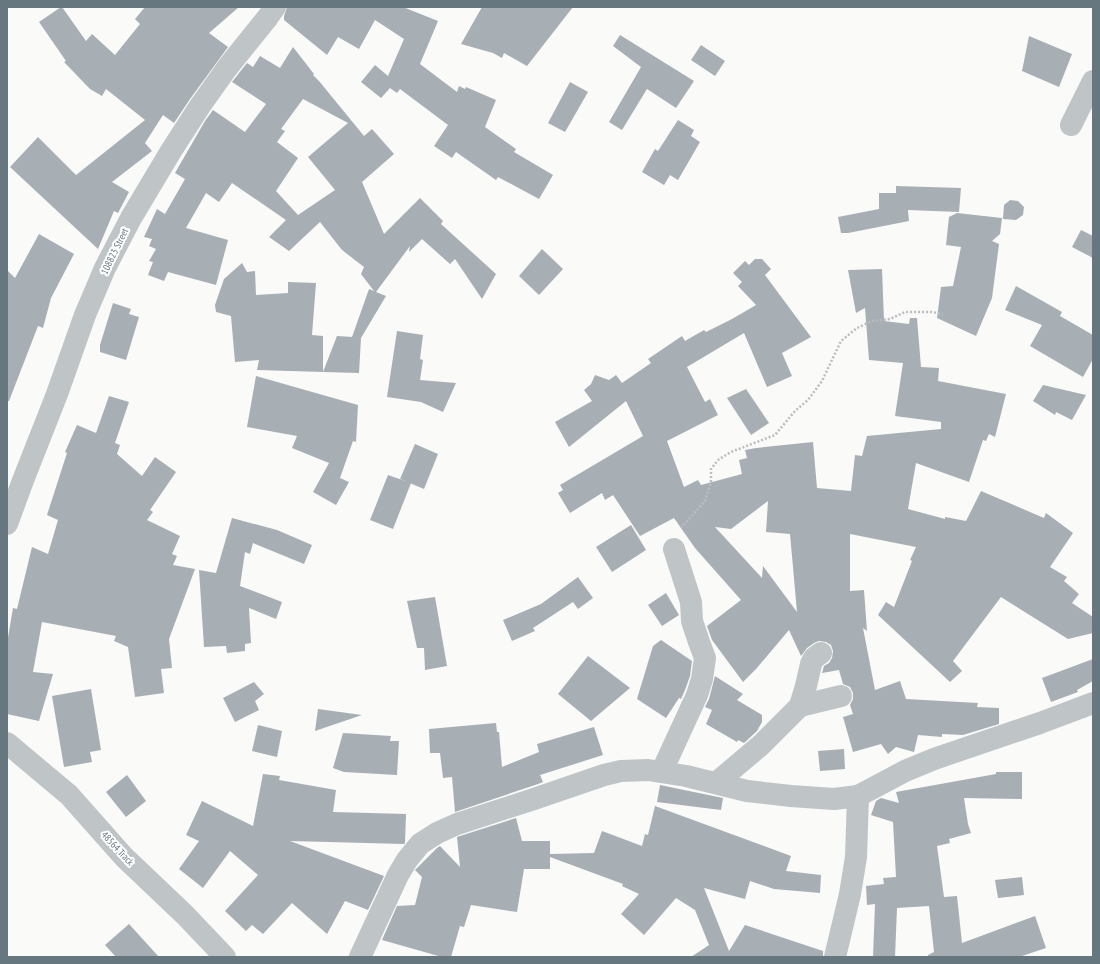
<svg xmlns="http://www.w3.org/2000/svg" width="1100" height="964" font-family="'PT Sans Narrow',sans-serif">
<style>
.building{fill:#a7afb4;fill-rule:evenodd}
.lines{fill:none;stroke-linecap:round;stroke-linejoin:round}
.path{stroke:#babec0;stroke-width:2.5;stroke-dasharray:2 2;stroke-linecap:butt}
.minor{stroke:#bfc4c7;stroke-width:22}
.labels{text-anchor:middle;stroke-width:4;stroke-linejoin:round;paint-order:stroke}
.street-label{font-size:10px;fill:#677780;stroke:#fff}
</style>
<rect width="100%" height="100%" fill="#fafaf8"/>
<g class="building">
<path d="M61,7h1l24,34 6,-7 23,21 25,-31 -5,-5 10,-12h94l-30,26 19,14 -38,52 -16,24 -11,-8 -18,28 7,8 -40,31 17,10 -11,21 -4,-2 -16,38 -88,-82 28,-30 38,38 69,-55 -39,-31 -4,7 -12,-7 -26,-27 2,-1 -27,-39z"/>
<path d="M287,7h116l35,14 -18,43 37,28 2,-6 6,3 1,-2 30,13 -11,27 31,22 -2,3 39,23 -14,24 -41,-22 -2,3 -40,-28 -4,6 -18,-12 14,-21 -48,-36 -3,4 -7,-5 -9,10 -20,-16 14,-17 13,11 16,-37 -29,-19 -16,29 -21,-12 -11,18 -43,-35v-4z"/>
<path d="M482,7h91l-46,59 -23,-13 -2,5 -9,-5 -32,-9z"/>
<path d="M620,35l74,46 -18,27 -29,-19 -25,41 -13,-8 32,-55 -28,-21z"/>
<path d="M1029,36l43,18 -13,33 -37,-16z"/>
<path d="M701,45l24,16 -10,15 -24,-16z"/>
<path d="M293,47l21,27 -1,1 6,6 45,55 8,-7 22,25 -32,28 22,52 36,-36 23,23 -2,3 55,50 -14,25 -27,-40 -5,5 -28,-25 -13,13 1,-6 -34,46 10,4 -25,42 -2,35 -36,-1 14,-36 16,1h-1l17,-48 5,2 -13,-17 3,-7 -22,-17 -22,-28 -31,29 -20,-14 17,-17 -54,-37 -13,19 -13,-9 -20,35 42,12 -12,45 -48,-13 -4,9 -16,-6 5,-13 -4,-1 7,-12 -7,-3 3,-7 -8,-2 13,-28 8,5 20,-35 -10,-6 30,-52 8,-11 32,22 21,-28 -34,-22 15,-19 6,4 7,-11 20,12zM303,99l45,24 -40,34 27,33 -37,25 -22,-24 22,-33 -21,-16 8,-11 -4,-2z"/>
<path d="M570,82l18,10 -23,40 -17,-9z"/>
<path d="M678,120l16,10 -3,6 9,6 -22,38 -8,-5 -6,10 -22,-13 13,-23 3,2z"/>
<path d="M896,186l65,2 -2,24 -51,-2 1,11 -61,12h-7l-3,-16 41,-8v-16h17z"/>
<path d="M1010,200l8,1 6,6 -1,8 -7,5 -13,-1 1,-14z"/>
<path d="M957,213l45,5 -2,16 -8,7 7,3 -7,54 -16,38 -39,-18 4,-31 12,-1 8,-39 -15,-2 3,-28z"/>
<path d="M1081,230l12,6v22l-21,-11z"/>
<path d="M39,234l35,20 -23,44 -8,30 -5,-2 -29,75h-2v-131l8,8z"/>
<path d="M542,249l21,20 -24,26 -20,-19z"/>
<path d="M755,259h7l9,10 -6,6 46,62 -29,16 10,23 -25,11 -23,-54 -57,34 18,35 5,-3 8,16 -51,26 17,46 14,-7 3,5 41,-11 -3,-14 8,-2 -2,-8 11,-2 57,-6 4,46 34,3 4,-36 7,1 5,-20 74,-7v-7l-46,-6 8,-53 -34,-3 -4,-52 -9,5 -8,-43 34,-1 2,52 25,3 1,-6h7l4,49 18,1 -1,13 68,13 -11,43 -6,-3 -3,7 -3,-1 -14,42 -53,-19 -8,46 37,10v-2l21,4 15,-30 63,27 2,-5 27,20 -23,34 17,10 -3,4 15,13 -7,9 21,14v16l-25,6 -67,-42 -48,64 9,10 -12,11 -72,-67 8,-13 8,5 18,-46 -2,-1 6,-13 -66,-13v57l14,-1 3,41 -4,-3 12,62 25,-9 6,18 72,4 -1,4 22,1v16l-36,11 -21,-1v3l-24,-2 -4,17 -18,-5 -8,7 -7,-10 -28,8 -10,-35 10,-3 -3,-9 3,-6v-6l-3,-6 -7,-3 -4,-14 -17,3 2,-7 5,-3 3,-5 1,-7 -2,-6 -5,-3 -7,-1 -5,2 -7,5 -6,8 -12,-26 -33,39 -13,13 -31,-42 -5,-14 34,-26 -46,-52 -21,-30 -34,18 -27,-41 -8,5 -3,-7 -32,20 -12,-20 5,-3 -3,-5 83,-49 -17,-35 -57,46 -14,-25 37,-21 -8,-11 7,-6 4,-9 14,5 7,-5 6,8 29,-20 -3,-4 34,-23 3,5 19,-11 2,2 26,-13 24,-14 -18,-19 4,-4 -9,-9 12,-12 4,4zM768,501l-2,31 24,2 7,78 -34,-46 -1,12 -47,-51 16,2z"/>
<path d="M242,263l5,9 8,-1 1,24 32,-2v-11l28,1 -4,52 11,1v36l-66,-2 2,-10 -24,2 -4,-46 -15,-4 -1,-7 9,-26z"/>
<path d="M1016,286l46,26 -2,4 33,19v24l-10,18 -53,-31 12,-21 -37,-15z"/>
<path d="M113,303l18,6 -2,5 10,3 -13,43 -26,-8v-7z"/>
<path d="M397,331l26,4 -3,24 3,1 -3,20 36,3 -13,29 -22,-10 -34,-5z"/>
<path d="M256,376l102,29 -2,37 -3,-1 -13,37 9,4 -13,23 -23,-13 16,-29 -37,-15 5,-12 -50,-9z"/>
<path d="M1043,385l43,10 -14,25 -16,-8 -1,3 -22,-14z"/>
<path d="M746,389l23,34 -18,12 -24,-37z"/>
<path d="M109,396l20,6 -14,41 5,2 -3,9 25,22 13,-19 21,15 -26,38 3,2 -6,8 33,16 -8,18 5,2 -4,9 22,4 -26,70 3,29 -11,1 3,24 -29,4 -7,-50 -14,-6 2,-5 -74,-14 -9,50 20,2 -14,47 -32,-7v-71l6,-35 4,1 15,-62 16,7 10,-34 -11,-5 20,-62 -2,-1 12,-27 19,8z"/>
<path d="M415,444l23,10 -14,35 -24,-10z"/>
<path d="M388,475l23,8 -18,46 -23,-9z"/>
<path d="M232,518l45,12 35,15 -8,19 -51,-21 -3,11 -5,-2 -5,34 42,16 -6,17 -27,-11 2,35 -6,1v7l-18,2 -1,-7 -22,1 -5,-77 17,3z"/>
<path d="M631,525l15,25 -34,22 -16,-25z"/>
<path d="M578,577l15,21 -15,11 -5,-7 -40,26 2,3 -23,10 -9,-21 38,-16z"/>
<path d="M666,593l13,22 -17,11 -14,-21z"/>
<path d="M435,597l12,69 -22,4 -1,-22h-7l-10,-47z"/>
<path d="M661,640l31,21 -2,15 -5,14 -4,9 -2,-1 -13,20 -29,-19 16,-53z"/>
<path d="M588,656l42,32 -39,33 -33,-27z"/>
<path d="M1093,659v22l-16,9 1,2 -27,10 -9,-24z"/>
<path d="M715,676l28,18 -6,6 25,15v7l-5,9 -13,12 -6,-3 -1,2 -31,-18 6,-14 -7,-3 4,-8z"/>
<path d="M254,682l10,12 -9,7 4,9 -24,12 -12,-24z"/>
<path d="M91,689l10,61 -11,2 2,10 -28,5 -12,-71z"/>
<path d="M318,709l44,6 -47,16z"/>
<path d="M496,723l1,9h2l3,35 37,-15 -2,-8 57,-17 9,28 -63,20 3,7 -5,2 -83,28 -3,-35 -9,1 -3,-25h-10l-1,-24z"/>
<path d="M258,725l24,6 -5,26 -25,-6z"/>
<path d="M343,733l48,3 -1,5h9l-2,34 -53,-3 -11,-4z"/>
<path d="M844,749l1,20 -25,2 -2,-20z"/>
<path d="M996,772h26v27l-58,-1 4,26 3,9 -22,6 1,4 -13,3 7,51 13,-1 5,47 73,-27 11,32 -27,9h-91v-2l6,-3 -5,-46 -32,2 -2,49h-22l2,-53 -8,1 -1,-19 18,-2 -1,-6 13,-1 -3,-55 -22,-7 5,-14 5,-3 18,5 -3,-11 100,-18z"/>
<path d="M263,774l17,2 -1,4 57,10 -3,22 73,2 -1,29 -1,1 -114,-3 94,35 -16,34 -23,-9 -18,33 -35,-31 -29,31 -11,-9 -6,6 -21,-20 33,-36 -28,-24 -27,37 -24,-19 20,-28 -13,-6 16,-34 51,25z"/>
<path d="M127,775l19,26 -20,16 -20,-25z"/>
<path d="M660,785l63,13 -2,12 -64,-8z"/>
<path d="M655,806l136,50 -5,15 35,4 -1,18 -46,-4 -24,-8 -5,18 -41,-11 25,63 16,-26 78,26v6h-132l18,-12 -14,-35 -19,-12 -32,37 -23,-21 18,-20 -17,-8 1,-2 -73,-27v12h-26l-7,43 -46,-7 -7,22 -4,-1 -9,31h-9l-60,-17 15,-34 18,-1 7,-28 -7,-7 22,-22 3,-2 20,21 -3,-30 59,-19 6,23h28v13l44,-1 8,-22 40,15 3,-12 3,1z"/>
<path d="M1022,877l2,18 -26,3 -3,-18z"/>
<path d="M129,924l30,33h-43l-11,-12z"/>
</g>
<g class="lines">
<path class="path" d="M681,528l24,-27 6,-19v-13l7,-9 13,-8 44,-17 20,-24 13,-11 14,-19 19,-40 16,-13 15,-7 18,-2 15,-7h27l11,2"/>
<g class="minor">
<path d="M1071,125l22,-44"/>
<path d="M7,524l15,-41 35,-89 28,-79 20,-47 26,-50 40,-67 29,-45 27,-38 41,-51 7,-10"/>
<path d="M800,706l41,-10"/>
<path d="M7,743l62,52 55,62 61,58 40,42"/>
<path d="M662,771l35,-76 5,-16 3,-21 -6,-16 -7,-21 -1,-19 -17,-53"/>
<path d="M716,783l45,-38 39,-39 6,-20 5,-22 3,-6 7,-5"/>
<path d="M858,796l47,-25 29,-12 106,-36 53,-20"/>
<path d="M360,957l38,-82 9,-15 13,-16 17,-11 20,-9 77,-25 70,-24 17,-4 27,-1 38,6 61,15 44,5 43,3 24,-3 -2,61 -6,37 -15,63"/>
</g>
</g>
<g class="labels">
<g class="street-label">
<text transform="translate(114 251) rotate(-64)" y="4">108823 Street</text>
<text transform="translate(118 848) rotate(47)" y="4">48564 Track</text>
</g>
</g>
<rect width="1100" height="964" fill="none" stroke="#677780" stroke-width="16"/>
</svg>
